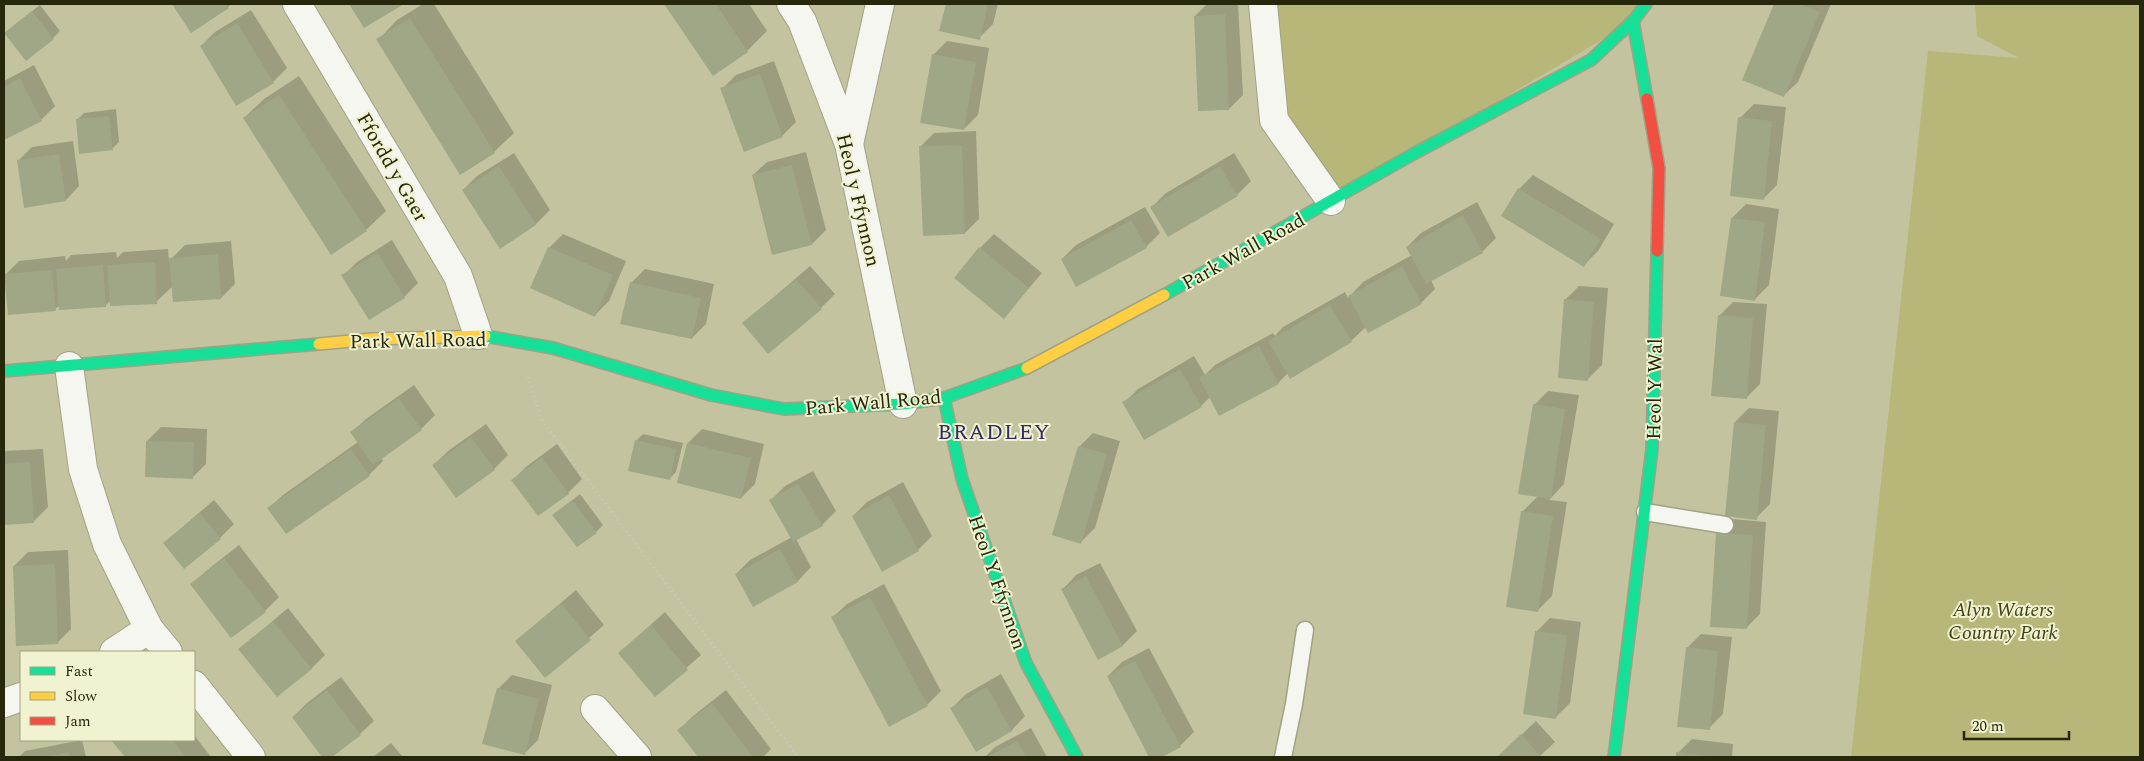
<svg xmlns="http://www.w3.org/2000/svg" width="2144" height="761" font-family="Spectral,serif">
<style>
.green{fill:#b6b778}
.shadow{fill:#0003}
.building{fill:#9fa787}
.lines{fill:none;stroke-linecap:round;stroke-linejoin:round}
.lane-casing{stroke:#a1a285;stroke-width:19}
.street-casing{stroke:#a1a285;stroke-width:30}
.fast-casing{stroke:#a1a285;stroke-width:14}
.slow-casing{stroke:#a1a285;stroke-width:14}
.jam-casing{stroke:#a1a285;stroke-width:14}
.path{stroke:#c9c9be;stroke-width:3;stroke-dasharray:1 4;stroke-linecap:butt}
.lane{stroke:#f6f6f1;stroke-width:16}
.street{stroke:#f6f6f1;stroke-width:28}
.fast{stroke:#16e098;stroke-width:11}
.slow{stroke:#ffcf43;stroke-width:11}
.jam{stroke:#f24e42;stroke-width:11}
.labels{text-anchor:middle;stroke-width:4;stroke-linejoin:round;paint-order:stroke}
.street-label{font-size:20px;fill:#27270b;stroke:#f0f2d0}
.park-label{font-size:20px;font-style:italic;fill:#404018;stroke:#f0f2d0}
.quarter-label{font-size:22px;letter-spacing:1px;fill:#352965;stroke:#f0f2d0}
</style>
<rect width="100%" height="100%" fill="#c3c49f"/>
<g class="green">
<path d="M1263,4h383l-13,17 -302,180 -57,-81z"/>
<path d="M1975,4h165v753h-289l77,-706 91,7 -42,-22z"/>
</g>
<g class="shadow">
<path d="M174,4h58l-40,28z"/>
<path d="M351,4h50l-36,22z"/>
<path d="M423,4h11l80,129 -20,19 -116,-112 19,-20z"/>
<path d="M665,4h84l18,27 -20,20 -34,23z"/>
<path d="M947,4h51l-5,20 -14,14 -38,-8z"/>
<path d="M1207,4h31l5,91 -14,14 -34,-93z"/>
<path d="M1775,4h56l-33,78 -14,13 -40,-16z"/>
<path d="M40,5l20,26 -7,7 -40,-12z"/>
<path d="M251,10l36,58 -14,14 -72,-36 14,-14z"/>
<path d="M947,41l42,7 -11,67 -14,14 -31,-74z"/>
<path d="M774,61l22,61 -14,14 -60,-47 14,-14z"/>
<path d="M34,65l21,41 -14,14 -37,19v-58z"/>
<path d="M299,76l87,135 -20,19 -122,-112 20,-19z"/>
<path d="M1754,104l32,3 -9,78 -14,14 -23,-81z"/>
<path d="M116,109l3,33 -7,7 -35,-29 7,-7z"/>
<path d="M976,131l3,88 -14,14 -45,-86 14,-14z"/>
<path d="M73,141l6,45 -13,14 -48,-39 14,-14z"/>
<path d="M806,152l20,78 -14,14 -39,10 -20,-79 14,-13z"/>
<path d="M514,153l36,57 -14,14 -36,23 -37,-57 14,-14z"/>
<path d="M1234,153l17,28 -14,14 -85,12 14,-14z"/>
<path d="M1533,175l81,49 -16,27 -14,14 -65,-76z"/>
<path d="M1477,202l19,36 -14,14 -51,28 4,9 -14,14 -55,24 -15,14 -63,32 -10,10 -68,14 -9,9 -77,-3 14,-14 56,-33 11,19 10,-10 58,-32 2,3 8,-9 62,-35 3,6 15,-16 49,-27 -5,-8 14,-14z"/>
<path d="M1746,204l33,5 -10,76 -14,14 -23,-81z"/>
<path d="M1145,207l15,26 -14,14 -84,12 14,-14z"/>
<path d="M563,234l63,27 -17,40 -14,14 -46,-67z"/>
<path d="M994,234l48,39 -38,44 -24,-69z"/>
<path d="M392,240l26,43 -14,14 -35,21 -26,-42 14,-14z"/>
<path d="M231,241l4,43 -14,14 -48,-12 -17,16 -45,-2 -6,6 -45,-1 -5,4 -50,-34 14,-14 46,-5 1,5 5,-6 45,-3 1,6 6,-6 45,-3 1,12 16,-16z"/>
<path d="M810,266l25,28 -14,14 -77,15z"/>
<path d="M645,269l69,15 -8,40 -14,14 -61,-55z"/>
<path d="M1579,286l29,2 -6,77 -14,14 -23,-79z"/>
<path d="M1733,302l34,2 -7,80 -14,14 -27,-82z"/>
<path d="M414,385l21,30 -14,14 -40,29 2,3 -14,14 -100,33 14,-13 75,-53 -6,-10 14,-13z"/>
<path d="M1548,391l31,4 -15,89 -15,16 18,2 -15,94 -14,14 -16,-98 16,-16 -4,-91z"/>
<path d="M1749,408l30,3 -9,93 -14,14 -21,-96z"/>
<path d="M486,424l22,31 -14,14 -38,27 -22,-31 14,-14z"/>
<path d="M161,427l46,2 -1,35 -14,14 -45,-37z"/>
<path d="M702,429l62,15 -9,40 -14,14 -63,-16 10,-39z"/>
<path d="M1093,433l27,8 -25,87 -14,14 -2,-95z"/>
<path d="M643,434l40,9 -7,29 -7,7 -33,-38z"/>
<path d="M557,444l25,35 -14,14 -30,21 -25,-34 14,-14z"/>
<path d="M43,449l5,58 -14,14 -30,2v-72z"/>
<path d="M813,471l23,40 -14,14 -26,14 15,28 -13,14 -44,25 -18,-32 14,-14 42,-23 -21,-37 14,-14z"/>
<path d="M903,482l29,54 -14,14 -65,-34 14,-14z"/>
<path d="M580,494l23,31 -7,7 -42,-17z"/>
<path d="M214,500l20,24 -14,14 -56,5z"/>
<path d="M1732,519l34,3 -6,92 -14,14 -28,-95z"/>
<path d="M239,545l40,52 -14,14 -73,-27 14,-13z"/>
<path d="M68,550l3,79 -14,14 -43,-77 14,-14z"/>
<path d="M1100,563l37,68 -14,14 -24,13 -36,-69 13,-14z"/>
<path d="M884,584l57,107 -14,14 -94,-88 14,-13z"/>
<path d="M576,590l28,35 -59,51 -29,-35z"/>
<path d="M288,608l37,47 -14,14 -71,-20z"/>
<path d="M665,612l36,43 -46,41 -36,-43z"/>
<path d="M1550,618l31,4 -11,81 -14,14 -20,-85z"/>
<path d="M1701,634l31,3 -9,77 -14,14 -22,-80z"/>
<path d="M1149,648l45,84 -14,14 -21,11h-8l-43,-81 14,-14z"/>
<path d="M1001,674l24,42 -13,14 -35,20 -25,-42 14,-14z"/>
<path d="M512,675l40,10 -14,55 -14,14 -26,-65z"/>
<path d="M341,677l33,44 -14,13 -30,23h-7l-30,-40 14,-14z"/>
<path d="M726,690l45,59 -8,8h-64l-20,-27 14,-14z"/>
<path d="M1536,721l19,21 -16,15h-41z"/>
<path d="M1031,728l16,29h-62l10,-10z"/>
<path d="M194,735l17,22h-85l-13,-17h81z"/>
<path d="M1692,739l41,5 -1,13h-55l1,-4z"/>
<path d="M82,740l4,17h-67l6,-6z"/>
<path d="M391,743l12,14h-30z"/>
</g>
<g class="building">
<path d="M172,4h54l3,4 -38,25z"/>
<path d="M349,4h55l-40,24z"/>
<path d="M664,4h52l32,48 -35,24z"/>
<path d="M946,4h42l-8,36 -41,-9z"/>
<path d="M1774,4h27l19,8 -36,85 -42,-17z"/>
<path d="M32,11l22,28 -28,22 -22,-28z"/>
<path d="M1225,14l4,96 -31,1 -4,-95z"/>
<path d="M410,18l85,135 -35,22 -84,-136z"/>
<path d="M237,23l37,60 -38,23 -36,-60z"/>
<path d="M932,54l44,8 -12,68 -44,-7z"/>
<path d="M760,74l23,63 -39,15 -24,-64z"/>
<path d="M20,78l22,43 -38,19v-53z"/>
<path d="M279,95l88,136 -36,24 -88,-137z"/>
<path d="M109,116l4,34 -34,4 -3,-35z"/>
<path d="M1738,117l34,4 -8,79 -34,-4z"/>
<path d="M962,145l3,89 -42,2 -4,-90z"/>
<path d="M59,154l7,47 -42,7 -7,-48z"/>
<path d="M792,165l20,80 -40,10 -20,-80z"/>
<path d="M499,166l37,59 -36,24 -38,-59z"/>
<path d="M1220,166l18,30 -70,41 -18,-30z"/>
<path d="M1518,188l83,51 -17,28 -83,-51z"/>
<path d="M1463,215l20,38 -57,31 -20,-37z"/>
<path d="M1731,218l34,4 -10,79 -35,-5z"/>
<path d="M1131,220l16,28 -71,39 -15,-28z"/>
<path d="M548,247l65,28 -18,42 -65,-29z"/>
<path d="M979,247l50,41 -25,31 -50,-41z"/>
<path d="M378,253l27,45 -36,22 -28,-45z"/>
<path d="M218,254l3,45 -48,3 -4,-44z"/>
<path d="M155,262l2,42 -47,2 -3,-41z"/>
<path d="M103,265l3,42 -47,3 -3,-41z"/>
<path d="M1402,266l20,38 -54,29 -20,-37z"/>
<path d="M52,270l4,41 -48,4 -4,-41z"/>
<path d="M796,279l26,30 -54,45 -26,-31z"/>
<path d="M630,282l71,16 -9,41 -72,-15z"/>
<path d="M1564,299l30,3 -6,79 -30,-3z"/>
<path d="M1330,305l22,37 -62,37 -22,-38z"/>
<path d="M1718,315l35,3 -6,81 -36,-3z"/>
<path d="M1259,346l20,38 -60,32 -20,-38z"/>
<path d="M1180,369l22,38 -58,33 -22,-38z"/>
<path d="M399,398l23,32 -49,35 -23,-33z"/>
<path d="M1533,404l32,5 -14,90 -33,-5z"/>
<path d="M1734,422l32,3 -9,95 -32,-4z"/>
<path d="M471,437l24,33 -39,28 -24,-33z"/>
<path d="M635,440l41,9 -6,31 -42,-9z"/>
<path d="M146,441l48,1 -1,37 -48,-2z"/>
<path d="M687,443l64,15 -10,41 -64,-16z"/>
<path d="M1078,446l29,8 -26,90 -29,-9z"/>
<path d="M351,449l19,27 -84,58 -19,-26z"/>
<path d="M542,457l27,37 -31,22 -27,-36z"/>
<path d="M30,462l4,61 -30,2v-61z"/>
<path d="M798,484l25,42 -30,16 -24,-42z"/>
<path d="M889,495l30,56 -37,21 -30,-56z"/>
<path d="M572,500l25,33 -20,14 -25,-32z"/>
<path d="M1521,511l32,5 -15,96 -32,-5z"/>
<path d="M200,513l21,26 -37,30 -21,-26z"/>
<path d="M1716,533l37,2 -6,94 -37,-2z"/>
<path d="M780,549l18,33 -45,25 -18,-33z"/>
<path d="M224,558l42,54 -35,26 -41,-54z"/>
<path d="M55,564l3,80 -42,2 -3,-80z"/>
<path d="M1086,576l37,70 -25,14 -37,-71z"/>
<path d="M870,597l58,109 -39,21 -58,-110z"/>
<path d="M561,603l30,37 -46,38 -30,-37z"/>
<path d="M273,621l39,48 -35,28 -39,-48z"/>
<path d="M651,625l37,45 -33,27 -37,-44z"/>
<path d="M1535,631l32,4 -11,84 -33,-5z"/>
<path d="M1686,647l32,4 -8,79 -33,-3z"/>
<path d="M1135,661l46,86 -19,10h-13l-42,-81z"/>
<path d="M987,687l25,44 -36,21 -26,-44z"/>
<path d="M497,688l42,11 -14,56 -43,-11z"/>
<path d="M327,690l34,45 -29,22h-10l-30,-40z"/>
<path d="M712,703l41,54h-55l-21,-27z"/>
<path d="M1521,734l20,23h-44z"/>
<path d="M111,740h62l13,17h-61z"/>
<path d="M1017,741l9,16h-40z"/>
<path d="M68,752l2,5h-20v-1z"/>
<path d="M1676,752l34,4v1h-34z"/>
</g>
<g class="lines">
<g class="lane-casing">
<g id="lane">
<path d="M1645,512l80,13"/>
<path d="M1283,757l11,-53 11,-74"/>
</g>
</g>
<g class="street-casing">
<g id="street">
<path d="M297,4l161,272 20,59"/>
<path d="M791,4l11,17 47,123 54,260"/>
<path d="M1263,4l11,116 57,81"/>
<path d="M849,144l31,-140"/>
<path d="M69,366l14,103 24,75 42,85 19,23"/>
<path d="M114,652l35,-23"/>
<path d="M194,685l57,72"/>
<path d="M4,703l17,-6"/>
<path d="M595,709l42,48"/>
</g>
</g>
<g class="fast-casing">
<g id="fast">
<path d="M1633,21l14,78"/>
<path d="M1164,295l251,-142 176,-93 42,-39 13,-17"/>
<path d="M485,336l68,12 158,47 73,14 119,-5 41,-6 83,-30"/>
<path d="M4,371l315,-27"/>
<path d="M944,398l18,81 64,184 51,94"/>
<path d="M1614,757l38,-308 5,-198"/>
</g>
</g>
<g class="slow-casing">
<g id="slow">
<path d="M319,344l53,-5 113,-3"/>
<path d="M1027,368l137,-73"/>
</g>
</g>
<g class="jam-casing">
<path id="jam" d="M1647,99l12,69 -2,83"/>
</g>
<path class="path" d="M528,377l13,42 257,338"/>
<use href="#lane" class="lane"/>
<use href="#street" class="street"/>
<use href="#fast" class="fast"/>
<use href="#slow" class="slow"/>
<use href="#jam" class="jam"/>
</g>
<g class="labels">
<g class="street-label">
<text transform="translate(393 167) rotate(60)" y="7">Ffordd y Gaer</text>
<text transform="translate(859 200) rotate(77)" y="7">Heol y Ffynnon</text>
<text transform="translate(1243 251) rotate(-29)" y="7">Park Wall Road</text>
<text transform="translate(418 340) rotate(-1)" y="7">Park Wall Road</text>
<text transform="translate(1654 389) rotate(-89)" y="7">Heol Y Wal</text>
<text transform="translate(873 402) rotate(-5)" y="7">Park Wall Road</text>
<text transform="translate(998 582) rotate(71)" y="7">Heol Y Ffynnon</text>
</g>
<g class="park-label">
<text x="2003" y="616">Alyn Waters<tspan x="2003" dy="23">Country Park</tspan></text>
</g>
<g class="quarter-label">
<text x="994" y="439">BRADLEY</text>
</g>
</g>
<rect width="2144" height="761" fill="none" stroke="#27270b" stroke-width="10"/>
<rect x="20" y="651" width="175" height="90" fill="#f0f2d0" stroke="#a0a181"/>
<rect x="30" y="667" width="25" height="8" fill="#16e098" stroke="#a0a181"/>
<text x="65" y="676" font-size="15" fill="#27270b">Fast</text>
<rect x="30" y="692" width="25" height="8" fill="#ffcf43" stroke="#a0a181"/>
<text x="65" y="701" font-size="15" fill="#27270b">Slow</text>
<rect x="30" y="717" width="25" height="8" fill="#f24e42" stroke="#a0a181"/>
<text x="65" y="726" font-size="15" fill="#27270b">Jam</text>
<path d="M1964 731v8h105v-8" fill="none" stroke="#27270b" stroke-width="2.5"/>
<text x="1972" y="731" font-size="15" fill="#27270b" stroke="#f0f2d0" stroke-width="4" paint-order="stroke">20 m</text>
</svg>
